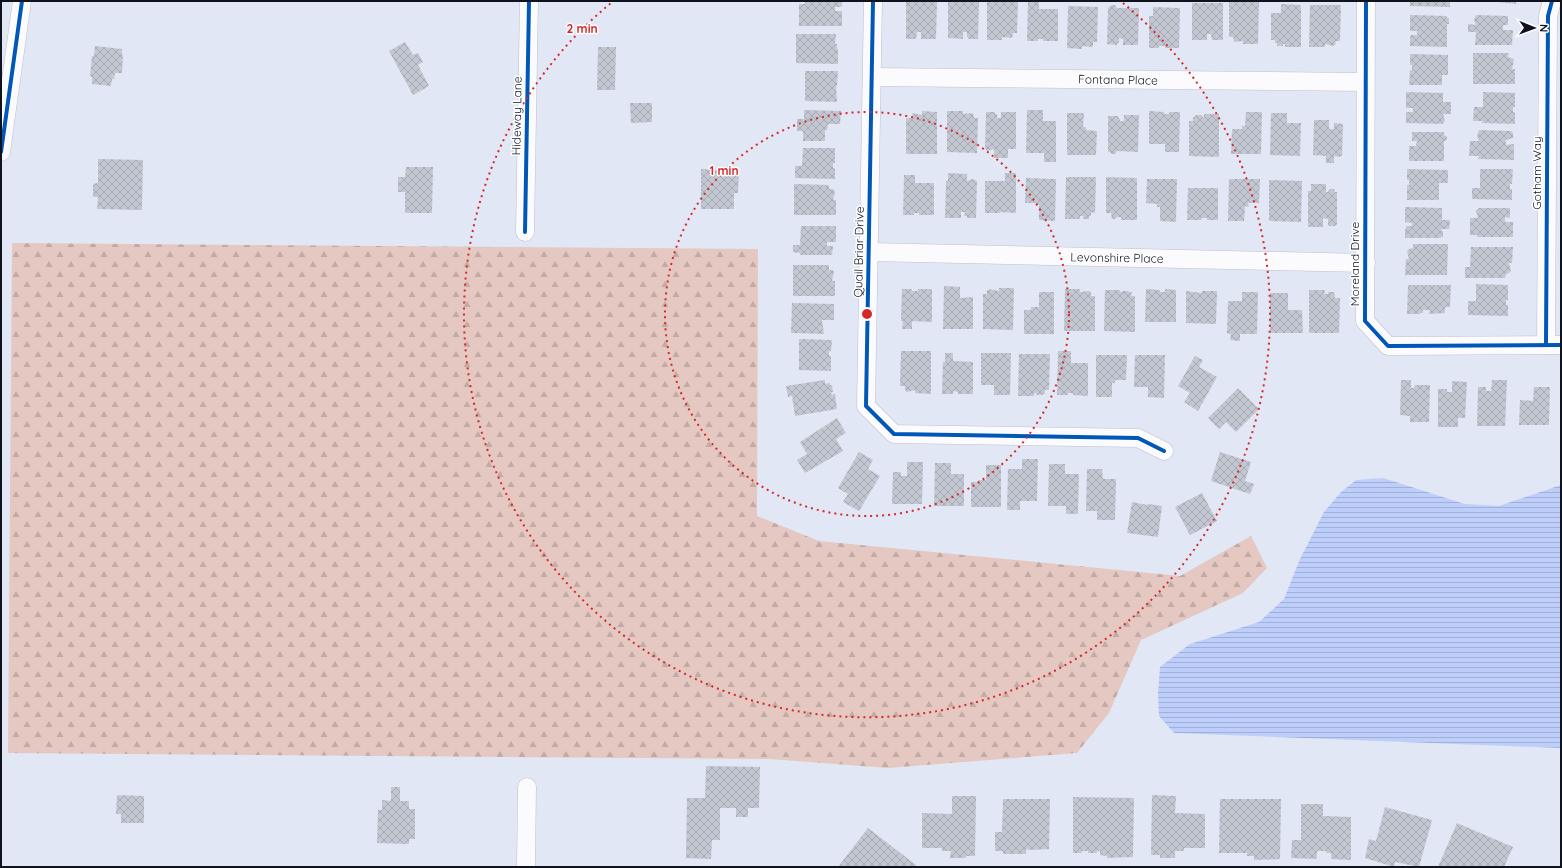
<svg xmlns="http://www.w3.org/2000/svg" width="1562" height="868" font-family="Quicksand,sans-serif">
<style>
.forest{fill:url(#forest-firs)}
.water{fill:url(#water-rules)}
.building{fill:url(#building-cross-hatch)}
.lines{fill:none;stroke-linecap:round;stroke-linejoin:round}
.minor-casing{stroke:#bcc0cc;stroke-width:19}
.minor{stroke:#fbfbfe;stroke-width:18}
.cycleway-casing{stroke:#fff;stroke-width:6}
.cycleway{stroke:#0057b8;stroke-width:4}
.ring{fill:none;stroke:#d62828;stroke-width:2;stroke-dasharray:2 4}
.labels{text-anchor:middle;stroke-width:3;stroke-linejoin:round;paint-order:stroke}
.street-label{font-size:12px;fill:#0f131e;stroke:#fff}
.centre{fill:#d62828;stroke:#fff;stroke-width:2}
.ring-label{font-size:12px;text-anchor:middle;font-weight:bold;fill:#d62828;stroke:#fff;stroke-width:3;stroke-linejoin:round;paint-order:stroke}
</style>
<defs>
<pattern id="forest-firs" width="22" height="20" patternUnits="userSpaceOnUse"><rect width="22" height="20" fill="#e4c8c1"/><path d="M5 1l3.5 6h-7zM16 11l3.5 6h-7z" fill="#c2aba5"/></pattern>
<pattern id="water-rules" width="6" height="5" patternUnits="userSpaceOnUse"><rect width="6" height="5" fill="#becefa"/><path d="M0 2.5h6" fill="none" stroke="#a2b0d6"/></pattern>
<pattern id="building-cross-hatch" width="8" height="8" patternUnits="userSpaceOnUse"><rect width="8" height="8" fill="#c2c7d2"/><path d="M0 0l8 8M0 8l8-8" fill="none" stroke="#a6aab4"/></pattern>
</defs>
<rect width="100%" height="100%" fill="#e2e7f5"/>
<path class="forest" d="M12,243l746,6 -1,267 62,25 361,35 71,-40 16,32 -24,25 -102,47 -32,73 -32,40 -189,15 -118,-9 -762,-6z"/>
<path class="water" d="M1383,478l82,26 34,2 62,-21v263l-387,-15 -15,-17 -1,-22 2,-27 30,-23 69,-22 25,-23 16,-40 24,-47 17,-20 15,-12z"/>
<g class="building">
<path d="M805,1h37v5l-2,1h-5v4h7v15h-43v-22h6z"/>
<path d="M908,1l29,1 -1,37h-15v-7h-4l-1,7h-10v-37z"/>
<path d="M973,1l6,1 -1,37h-10v-2h-1v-5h-4v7l-15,-1v-36z"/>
<path d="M987,1h31l-1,32h-4l-1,5 -10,-1v3h-15z"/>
<path d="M1028,1h11v8h19v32h-15v-2h-5v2h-11z"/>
<path d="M1229,1l30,1 -1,42h-15v-3l-9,1 -1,-5h-4z"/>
<path d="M1410,1h40v6l-40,-1z"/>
<path d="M1489,1h27v3z"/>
<path d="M1192,3h31v37h-11l-1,-6h-4v6h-15z"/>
<path d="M1281,4l20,1v42h-16v-3h-2v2h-6v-3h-2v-3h-4v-27h10z"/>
<path d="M1112,5h3l2,3h22l-1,37h-15v-6l-4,-1v5h-2v2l-10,-1 1,-36z"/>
<path d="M1310,5h31l-1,36h-5l1,3 -3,2 -8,-2v3h-16z"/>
<path d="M1068,6l30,1 -1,35h-4v4l-1,1 -10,-1v3l-15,-1z"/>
<path d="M1153,7l27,1 -1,40h-14v-2h-6v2h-10v-32h4z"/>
<path d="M1410,15l37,1v2h2v6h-2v23l-37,-1v-10l2,-1h5v-4h-7z"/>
<path d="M1476,15l32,1v9h-5v5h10l-1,15h-37l1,-13h-8v-8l8,1 -2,-5z"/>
<path d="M796,34h40l-1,10h2v5h1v15l-42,-1z"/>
<path d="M405,42l8,13 5,-2 5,9 -5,3 11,21 -16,9 -24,-44z"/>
<path d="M95,46l27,3v6h1l-1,18h-7l-1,6 -2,-1 -1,8 -19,-2v-7l-2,-1 2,-20h2z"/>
<path d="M598,47h18l-1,43h-18z"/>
<path d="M1473,53h36l-1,4 6,2 -2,10h3v15h-42z"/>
<path d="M1410,54l38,1v20h-6v10h-33l1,-15h2v-5h-2z"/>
<path d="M805,71h33l-1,15h-1l1,16 -32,-1z"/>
<path d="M1406,92l37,1v9h8v12h-8l2,6 -2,4 -37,-1v-10l2,-1h5v-4h-7z"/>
<path d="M1483,92l32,1v14h-2v5h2v12l-33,-1 1,-2h-10l1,-14h9z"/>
<path d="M630,103h22v19l-21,1z"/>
<path d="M804,110l37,1 -1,13h-12l-1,6h-2v11h-22v-10h-6v-12h7z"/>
<path d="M1027,110h16v11h13v41h-12v-9h-18z"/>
<path d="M922,111l15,1v42h-31v-36h5l2,-5 9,2z"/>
<path d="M947,111h16v3l10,-1 1,5h4l-1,35 -30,-1z"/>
<path d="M1149,111l15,1v2h5v-2h11l-1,40h-14v-8h-16z"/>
<path d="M986,112h9v2h2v4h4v-6h15v37h-8v9h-14v-9l-6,2 -3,-2z"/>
<path d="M1246,112h16l-1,42h-30l1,-25h10v-3h3z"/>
<path d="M1067,113h17l-1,14h3v3l11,1 -1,24h-29z"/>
<path d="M1271,113h16v10h14l-1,33 -30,-1z"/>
<path d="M1204,114h15v43l-30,-1v-35h4v-4h2l1,-2h6v2h2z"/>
<path d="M1124,115h15l-1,37 -21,-1 -2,3h-3l-4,-3v-35h10l2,5h4z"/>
<path d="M1314,120h15v9h5v-6l9,1 -1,32h-2v1l-6,-1v7h-8v-7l-13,-1z"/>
<path d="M1479,130l32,1 2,2v5l-7,2v5l8,-1v16l-36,-1 1,-3h-10l1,-15h9l-2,-5z"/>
<path d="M1412,132h32v3l3,2v3l-3,1v20h-35v-15h7l1,-5h-5z"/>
<path d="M803,148h32v15h-2v5h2v11l-40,-1v-12h7z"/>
<path d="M98,159l45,1 -1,50 -45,-1 1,-12h-5v-13l5,-1z"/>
<path d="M406,167h27l-1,46h-27v-21h-7v-15h7z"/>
<path d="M701,169l38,1 -1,23h-4v16h-33z"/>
<path d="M1407,169l41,1v13h-9v17h-32v-15h2v-5h-2z"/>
<path d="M1480,169h33l-1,15h-2v5h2v11l-40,-1v-11h8z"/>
<path d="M948,173l19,1v7l6,-2 4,2 -1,37h-9v-2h-3l1,-4h-4v6h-16l1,-37h2z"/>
<path d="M1005,173h11v40l-16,-1v1h-15v-32h20z"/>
<path d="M904,175h11v8h19v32h-15v-2h-5v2h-11z"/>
<path d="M1066,177h30l-1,36 -4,-1v4h-2v3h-6v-3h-3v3h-15z"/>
<path d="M1106,177l31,1v42h-16v-3h-4l-2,2h-3l-1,-6h-5z"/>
<path d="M1026,178l30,1 -1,42 -16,-1v-15h-3v-2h-11z"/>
<path d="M1147,179h30l-1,43 -16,-1v-14h-3v-3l-11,-1z"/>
<path d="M1229,179h31l-1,24h-11l1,4 -4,-1 -1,15h-16z"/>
<path d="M1269,180l33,1 -1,41 -32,-1z"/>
<path d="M794,184l35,1v4h4l2,3 -2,8h3v15h-42z"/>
<path d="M1311,184h15v8h2l2,-3h4l1,3h2v32l-2,2h-6l-1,-2v-5l-5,-1v9h-15v-36h3z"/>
<path d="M1188,188h30v32h-11v-2h-5l-1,2h-14z"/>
<path d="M1405,207l37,1v12h8l-1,9h-7l-1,2h2v6h-2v1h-36v-9h1v-3h6v-3l-7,-1z"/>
<path d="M1478,208h32v10l-5,-1v5h8v15h-36v-2h-7v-17h8l-2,-8h2z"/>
<path d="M801,226h35v16h-9v4h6l-1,9h-32v-2l-7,-1v-7h7z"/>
<path d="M1413,244h35l-1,31h-42l1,-16h3l-2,-8 2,-2 4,-1z"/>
<path d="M1471,247h42l-1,16h-3l2,8 -2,2 -3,1 -1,4h-40v-11h5z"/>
<path d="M793,265h36v5h4l1,2 -2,9h3v15h-42z"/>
<path d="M1476,284l32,1v15h-2v5h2v11l-40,-1v-14h8z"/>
<path d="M1408,285h43l-1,22h-5v6l-16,1 1,-4h-7v3h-3v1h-13z"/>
<path d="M944,286l16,1v11l13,-1v32h-30z"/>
<path d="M999,288h15l-1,42 -30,-1v-35h4v-4h2v-1l10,2z"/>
<path d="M902,289h10v2h6v-2h14v33l-20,-1v8h-10l1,-8h-2z"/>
<path d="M1065,289h15v3l9,-1 2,1v4h4v35h-31z"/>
<path d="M1146,289l14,1v2h5v-3l11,1v32h-31z"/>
<path d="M1105,290h15v2h2v-1h7v1h3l-1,4h4v36l-31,-1z"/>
<path d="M1309,290h16l-1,4h4v-2h6l1,6h5l-1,35h-30z"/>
<path d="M1186,291l16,2v-2h15l-1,33 -30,-1z"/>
<path d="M1039,292h15v42h-30v-24h7v-3h8z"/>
<path d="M1242,292h16l-1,42h-17v7l-10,-1 1,-6 -4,-1 1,-32h14z"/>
<path d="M1270,293h18v17h14l1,23h-33z"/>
<path d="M792,303l42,1v16h-12l2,14 -33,-1z"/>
<path d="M799,339l33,1 -1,11h-2v5h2v15l-32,-1z"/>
<path d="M901,351h30v43l-16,-1v-3l-8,2 -2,-2v-4h-5z"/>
<path d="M1058,351h13v12h17v33l-15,-1v-2h-5v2h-11z"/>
<path d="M945,353h8v8l20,1v32h-15v-2l-5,-1v3h-11l1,-32h2z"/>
<path d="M981,353h30l-1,42h-16v-10h-13z"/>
<path d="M1019,354h31l-1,36h-4v4h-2v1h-7v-2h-2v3h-16z"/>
<path d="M1096,355h31l-1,25h-11v3h-3v14h-16z"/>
<path d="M1135,355h30l-1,43 -16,-1v-10h-14z"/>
<path d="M1195,356l8,4 -4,7 18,10 -19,34 -14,-9 6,-9 -12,-7z"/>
<path d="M825,380v4l5,-1v2h2l1,7h-2l1,3 3,-1 2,15 -42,7 -3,-20 -4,1 -2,-11z"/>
<path d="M1401,380h10v8h3l1,-3h15l-1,37h-19v-6l-10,-1z"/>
<path d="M1492,380h15l-2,46h-28l1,-39h8v4h5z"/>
<path d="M1452,381l15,1 -2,36h-7v9h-20v-38h9v3h5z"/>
<path d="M1534,387h16l-1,38h-30l1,-25 13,1z"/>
<path d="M1238,388l21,21 -23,23 -10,-10 -7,7 -11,-11z"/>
<path d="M837,418l9,15 -10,6 7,12 -38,22 -8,-13 10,-6 -7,-12z"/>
<path d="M859,452l14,8 -5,9 12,7 -21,35 -16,-9 5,-8 -10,-6z"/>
<path d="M1220,452l31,10 -6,19 9,3 -4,10 -39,-13z"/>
<path d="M1022,459h16l-1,42h-17v9h-13l1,-41h14z"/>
<path d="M907,462h16l-1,42h-30l1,-32h8v4h6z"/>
<path d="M935,463h16v11h13v32h-30z"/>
<path d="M1049,464h16v10h14l-1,40h-12v-8h-18z"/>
<path d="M986,465h15v42h-30v-25h7v-2h8z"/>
<path d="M1087,469h15l1,10h13l-1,41h-18v-9h-11z"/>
<path d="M1202,493l15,28 -27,14 -15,-28z"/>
<path d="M1132,502l15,3 1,-1 14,2 -4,31 -31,-4z"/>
<path d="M706,766l54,1 -1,41h-11v9h-12v-9h-16v32h-8l-1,19 -25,-1 1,-60h18z"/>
<path d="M391,787h9v14h9v8h6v30h-6v5l-32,-1 1,-33h4v-10l9,1z"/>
<path d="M117,795l27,1v27h-23v-9h-5z"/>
<path d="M1152,795l24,1 -1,17 30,1v34h-21v3h-9v7h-15v-3h-9z"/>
<path d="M952,796h24l-1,60h-9v2h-16l1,-7h-9v-3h-20v-35l30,1z"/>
<path d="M1073,797l61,1 -1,59 -26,1v-2l-7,-1v-4h-3v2h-9v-2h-6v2h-9z"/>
<path d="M1003,799h47l-1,50 -19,1 -4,-1v5h-23v-3h-8v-19h7z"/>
<path d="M1220,799h61l-1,60 -26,1v-4h-7v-3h-28z"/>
<path d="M1301,804h22v12l28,1v43l-20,-1v-6h-5v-2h-9v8l-26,-1 1,-18h9z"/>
<path d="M1385,807l47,13 -13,47 -24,-5 -1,5 -29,-9 4,-19 7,2z"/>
<path d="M1457,823l56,24 -9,20h-66z"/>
<path d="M868,828l48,37 -1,2h-77z"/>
</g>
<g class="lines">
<g class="minor-casing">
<g id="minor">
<path d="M873,1l-7,405 28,28 244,4 26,13"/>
<path d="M1366,1l-1,320 23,25 173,-1"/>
<path d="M872,77l493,5"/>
<path d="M1,152l21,-151"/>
<path d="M525,232l4,-231"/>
<path d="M869,252l497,11"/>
<path d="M1546,345l2,-329 4,-15"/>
<path d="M526,867l1,-80"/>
</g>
</g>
<use href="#minor" class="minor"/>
<g class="cycleway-casing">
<g id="cycleway">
<path d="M873,1l-7,405 28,28 244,4 26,13"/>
<path d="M1366,1l-1,320 23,25 173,-1"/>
<path d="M1,152l21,-151"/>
<path d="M525,232l4,-231"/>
<path d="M1546,345l2,-329 4,-15"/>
</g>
</g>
<use href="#cycleway" class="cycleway"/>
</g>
<g class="ring">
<circle cx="867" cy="314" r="202"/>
<path d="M1123 3A403 403 0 1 1 611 3"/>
</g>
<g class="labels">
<g class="street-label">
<text transform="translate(1118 80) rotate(1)" y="4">Fontana Place</text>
<text transform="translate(517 116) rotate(-89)" y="4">Hideway Lane</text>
<text transform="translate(1537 173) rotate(-90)" y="4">Gotham Way</text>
<text transform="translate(859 252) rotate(-89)" y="4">Quail Briar Drive</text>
<text transform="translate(1117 258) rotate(1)" y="4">Levonshire Place</text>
<text transform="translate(1355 264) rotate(-90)" y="4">Moreland Drive</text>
</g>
</g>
<circle cx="867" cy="314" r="6" class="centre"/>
<g class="ring-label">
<text x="582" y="33">2 min</text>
<text x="724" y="175">1 min</text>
</g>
<rect width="1562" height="868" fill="none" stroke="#0f131e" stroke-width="4"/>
<g transform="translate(1534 28) rotate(91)" stroke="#ffffff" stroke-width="3" paint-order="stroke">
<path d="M0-3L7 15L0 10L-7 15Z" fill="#0f131e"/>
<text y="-6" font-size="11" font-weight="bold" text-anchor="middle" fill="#0f131e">N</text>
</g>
</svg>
